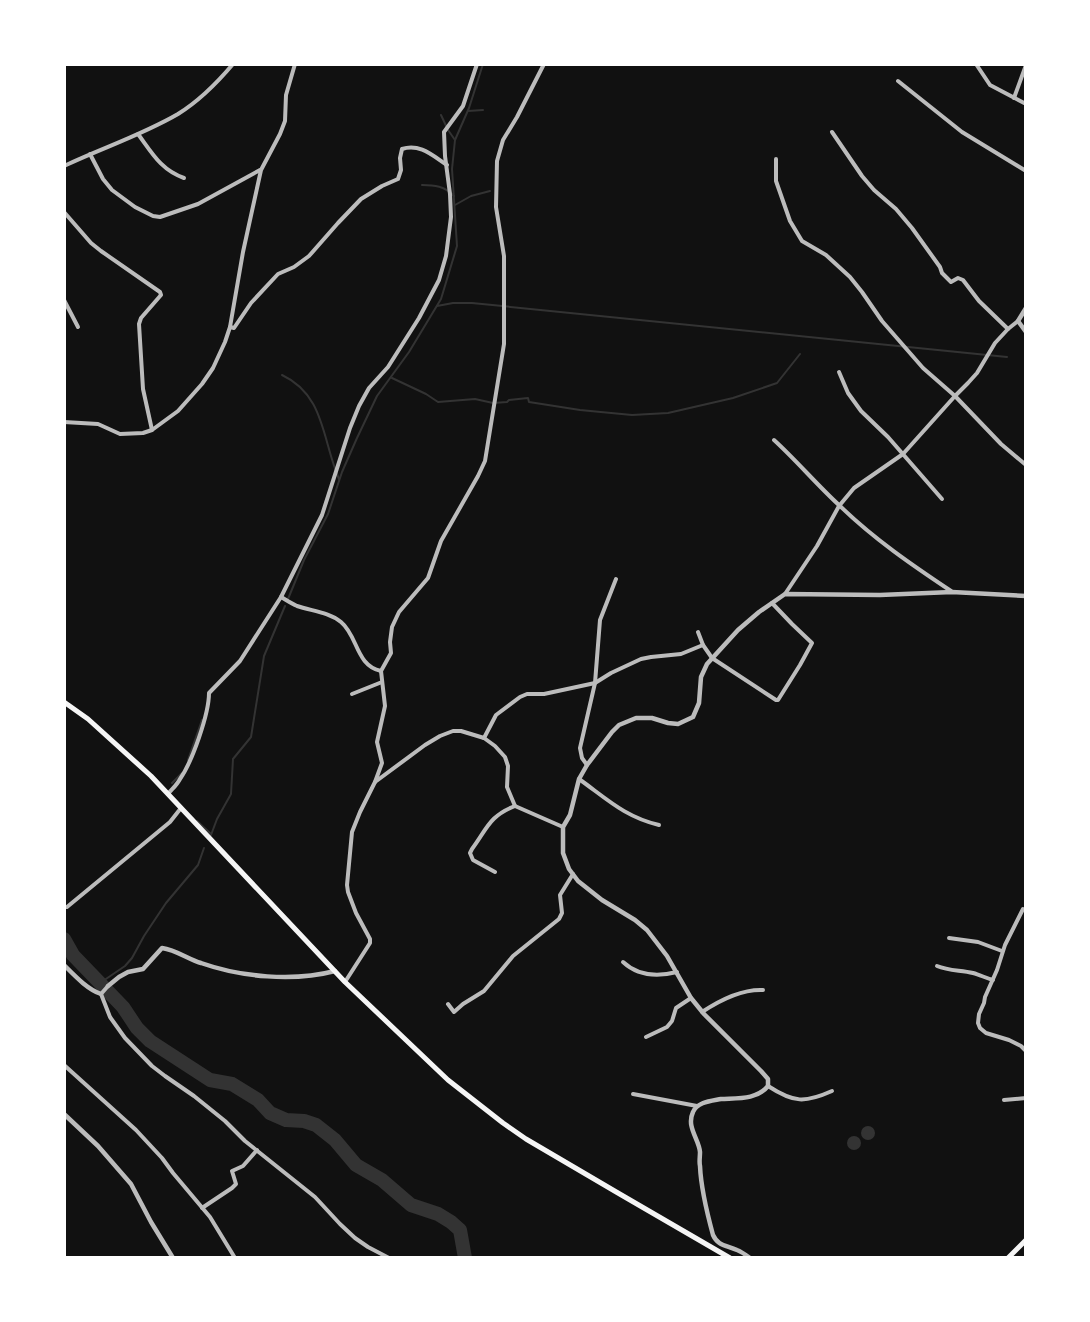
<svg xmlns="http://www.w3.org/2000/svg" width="1090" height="1322" font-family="Helvetica,sans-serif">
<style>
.water{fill:#333}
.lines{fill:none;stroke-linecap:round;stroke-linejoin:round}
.stream{stroke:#333;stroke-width:2}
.river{stroke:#333;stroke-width:14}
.minor{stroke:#bcbcbc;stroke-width:4}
.tertiary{stroke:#bcbcbc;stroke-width:4.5}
.secondary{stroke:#f5f5f5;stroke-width:5}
</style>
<rect width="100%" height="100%" fill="#111"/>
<g class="water">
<circle cx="868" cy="1133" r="7"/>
<circle cx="854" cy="1143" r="7"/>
</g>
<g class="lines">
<g class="stream">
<path d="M468,111l15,-1"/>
<path d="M441,115l7,15 7,10"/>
<path d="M422,185c12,0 23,1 32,11"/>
<path d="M455,205l16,-9 19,-5"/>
<path d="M437,306l16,-3h19l535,54"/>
<path d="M282,375c43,20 40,65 57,104"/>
<path d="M392,378l34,16 12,8 37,-3 18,4 14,-1 2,-2 19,-2 1,4 51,8 52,5 36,-2 65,-15 44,-15 23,-29"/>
<path d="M288,599l16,-39 24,-46 14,-42 15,-34 20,-42 32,-44 32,-53 16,-53 -5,-77 3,-29 14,-32 14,-44"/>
<path d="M188,760l14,-40"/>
<path d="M172,783l10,-10"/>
<path d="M197,821l13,12"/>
<path d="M211,835l6,-16 14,-25 2,-35 18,-22 13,-81 21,-50"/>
<path d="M100,983l25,-17 7,-8 12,-22 22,-33 32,-38 6,-17"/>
</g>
<path class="river" d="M64,939l9,16 50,52 14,21 13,13 60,39 22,4 26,16 12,13 16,7 18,1 12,4 19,15 21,25 26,15 29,25 27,9 13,8 9,8 5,28"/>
<g class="minor">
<path d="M976,64l14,21 36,19"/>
<path d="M898,81l64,51 64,39"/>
<path d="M1014,98l12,-33"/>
<path d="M832,132l30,44 12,14 22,19 16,19 28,39 2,6 9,9 7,-4 5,2 16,21 29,28 10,-8"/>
<path d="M138,134c14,19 23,36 46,44"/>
<path d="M90,154l13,25 9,11 23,17 18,9 7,1 38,-13 62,-34"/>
<path d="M776,159v22l14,40 12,20 24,14 24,22 12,15 20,29 41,47 32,28 46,48 25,21"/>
<path d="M64,166c38,-18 78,-31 114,-52 21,-13 39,-31 55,-50"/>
<path d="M64,212l27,31 10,8 59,41 1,3 -20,23 -2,6 4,65 9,41"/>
<path d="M64,300l14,27"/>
<path d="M230,327l4,1 17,-25 27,-29 16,-7 15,-11 29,-33 23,-24 21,-13 16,-7 3,-9 -1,-12 2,-9c18,-6 31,7 45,16"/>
<path d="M839,372l9,21 13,18 27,26 54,62"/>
<path d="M64,422l34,2 22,10 23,-1 9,-3 26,-19 24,-27 11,-16 12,-26 5,-15 13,-75 18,-82 19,-36 5,-13 1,-26 9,-31"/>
<path d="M774,440c23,21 43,45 66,66 34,33 72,59 111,85"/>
<path d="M785,594l32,-48 22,-40 15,-18 49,-34 52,-58 13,-13 9,-10 18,-30 13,-14"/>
<path d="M281,597c5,3 11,7 16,9 15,5 32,6 44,16 17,14 15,44 40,49"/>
<path d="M698,632l5,13 9,13 64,42h2l22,-35 12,-22 -20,-19 -20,-21"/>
<path d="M352,694l30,-12"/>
<path d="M484,738l12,-23 24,-18 7,-3h17l51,-11 16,-10 30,-14 10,-2 30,-3 22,-9"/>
<path d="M587,765l-5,-7 -2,-10 15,-65 5,-63 16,-41"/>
<path d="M579,779c28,20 46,38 80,46"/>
<path d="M375,782l7,-19 -5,-21 8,-36 -4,-35 10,-18 -1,-11 2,-15 7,-15 29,-34 13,-37 37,-65 7,-15 19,-117v-88l-8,-49 1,-46 6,-21 14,-23 27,-53"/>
<path d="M168,794c4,-5 9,-9 12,-15 12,-17 29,-65 29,-86l31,-32 41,-64 41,-82 28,-87 9,-22 10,-18 19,-21 31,-49 20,-38 7,-24 5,-39 -1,-23 -5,-38 -1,-24 19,-26 14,-42"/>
<path d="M495,872l-22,-12 -3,-7 2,-4c15,-20 17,-33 43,-43"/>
<path d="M67,907l103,-85 11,-14"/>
<path d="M1023,909l-18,36 -8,25 -12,27 -1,6 -5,11 -1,9 2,5 6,5 23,7 12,6 5,5"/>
<path d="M949,938l29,4 24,9"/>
<path d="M623,962c15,14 34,15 54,10"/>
<path d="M937,966c12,5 24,4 36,7 7,2 13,5 20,7"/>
<path d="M345,982l25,-39v-4l-14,-26 -8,-21 -1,-7 5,-53 8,-20 15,-30 50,-37 15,-9 13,-5h8l23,7 11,8 10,11 3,9 -1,21 8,19 48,21"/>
<path d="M108,986l-7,8 9,23 15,21 27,28 13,10 29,20 31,25 20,20 70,56 25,27 15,14 13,9 21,11"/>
<path d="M448,1004l6,8 9,-8 21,-13 29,-35 46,-37 3,-6 -2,-18 13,-21"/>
<path d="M702,1012c18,-12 39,-23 61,-22"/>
<path d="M646,1037l21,-10 5,-6 4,-13 15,-10"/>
<path d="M64,1065l72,65 26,28 11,15 37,44 25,41"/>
<path d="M768,1086c26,17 37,17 64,5"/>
<path d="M633,1094l64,12"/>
<path d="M1004,1100l22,-2"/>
<path d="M202,1208l30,-20 4,-4 -4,-13 11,-5 14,-16"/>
</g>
<g class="tertiary">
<path d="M1026,308l-8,13 8,11"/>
<path d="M64,965c11,11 23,24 37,29"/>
<path d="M108,986l11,-9 9,-5 15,-3 19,-21c14,2 26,11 39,15 40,14 92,19 134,8"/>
<path d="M64,1114l34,32 33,38 20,38 22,36"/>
<path d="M750,1258c-4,-3 -8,-6 -13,-8 -11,-5 -19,-4 -24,-15 -6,-22 -12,-46 -13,-69 -1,-4 0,-9 0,-14 -1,-13 -14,-25 -7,-40 4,-10 18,-11 28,-13 16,-1 36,1 47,-13v-7l-7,-8 -57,-57 -13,-16 -24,-42 -20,-26 -12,-10 -33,-20 -24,-19 -9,-12 -6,-16v-26l7,-12 9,-36 8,-14 25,-33 7,-7 17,-7h16l16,5 10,1 15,-7 6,-14 2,-26 6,-13 31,-34 21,-18 26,-18 95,1 72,-3 74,4"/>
</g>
<g class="secondary">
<path d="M64,702l24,17 63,57 194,206 103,98 55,43 23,16 92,54 112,65"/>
<path d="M1008,1258l18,-18"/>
</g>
</g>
<rect width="1090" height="1322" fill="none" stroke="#ffffff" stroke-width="132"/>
</svg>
